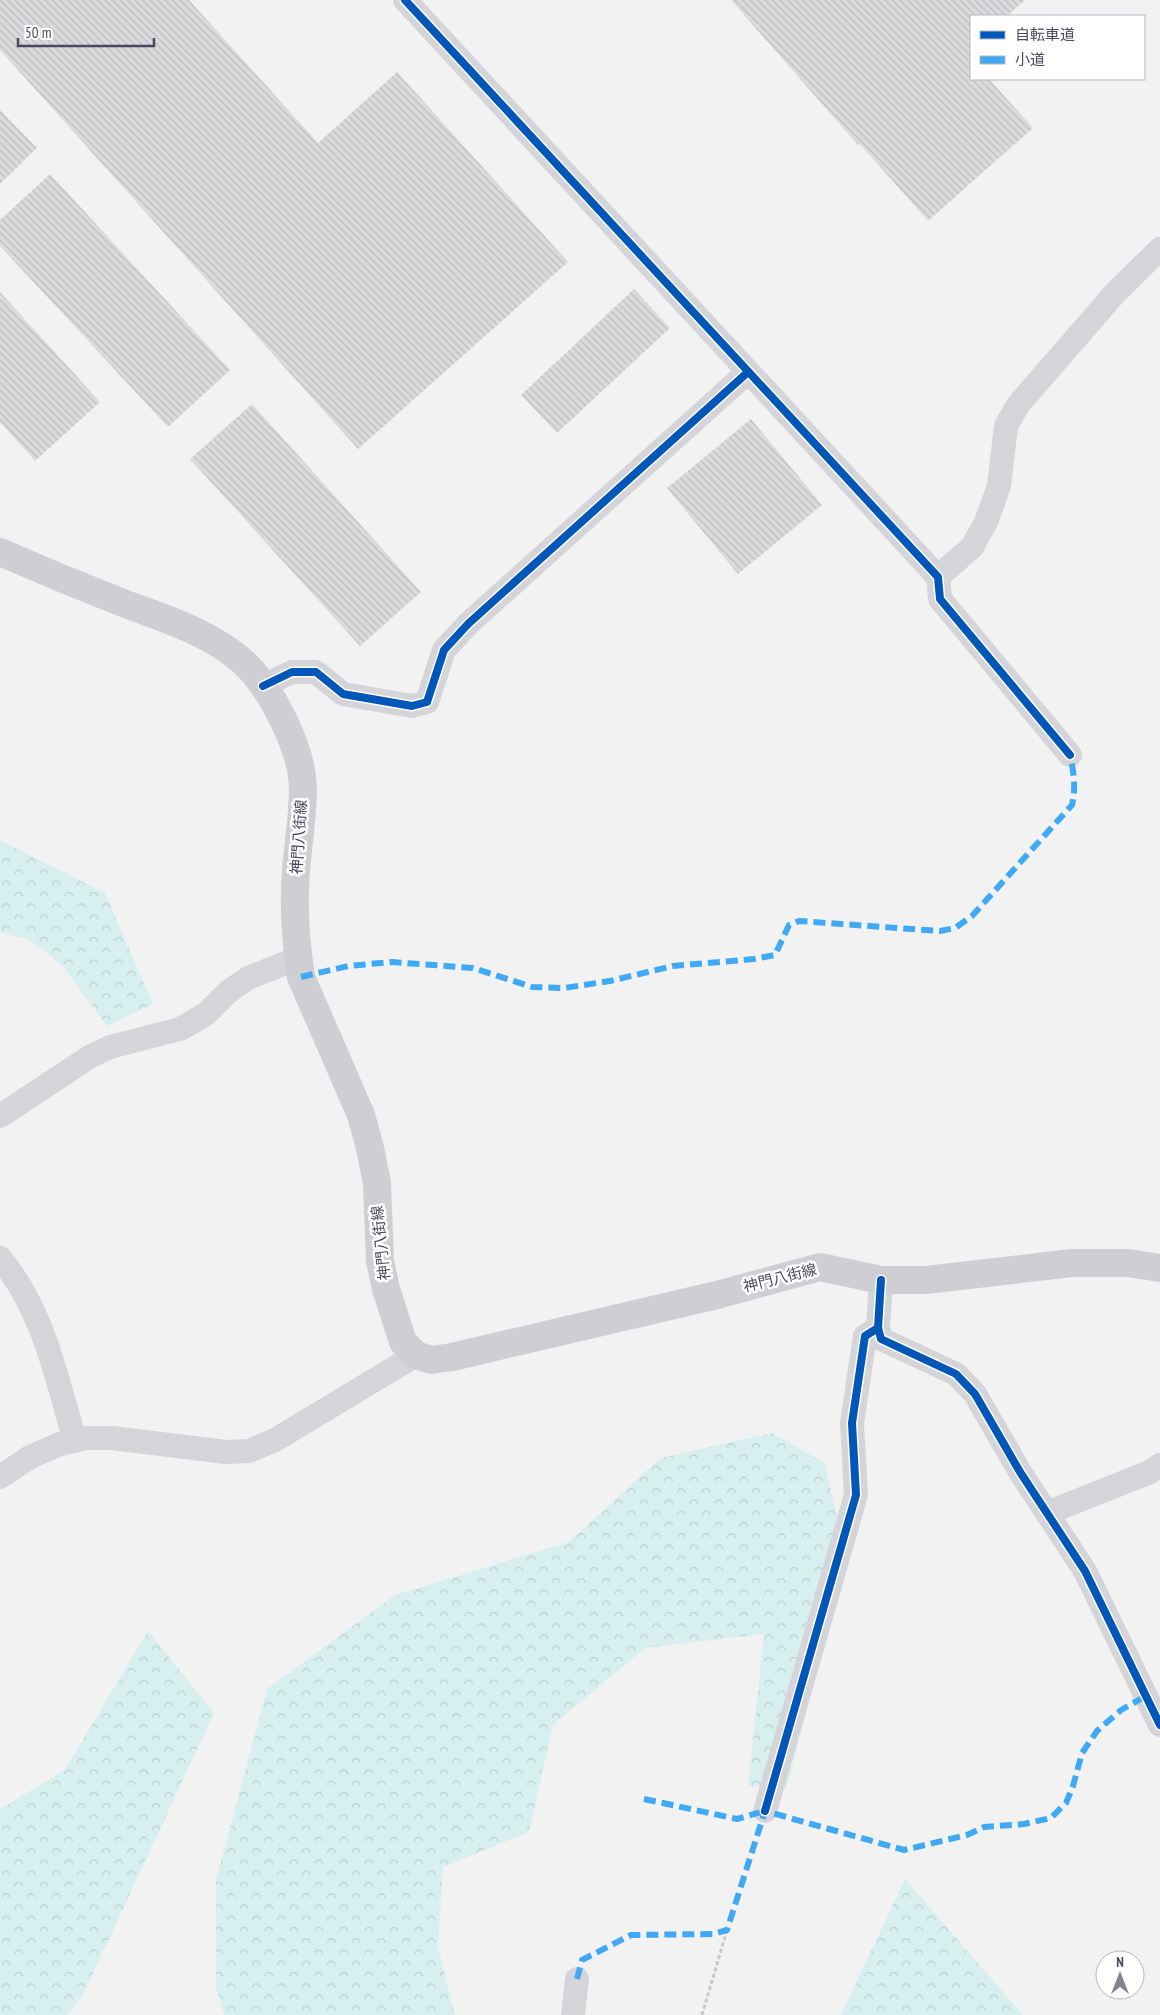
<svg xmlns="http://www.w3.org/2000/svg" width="1160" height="2015" font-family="'PT Sans Narrow','Noto Sans JP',sans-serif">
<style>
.forest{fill:url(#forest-crowns)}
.building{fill:url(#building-back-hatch)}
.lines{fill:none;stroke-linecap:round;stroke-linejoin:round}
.path{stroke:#c1cacd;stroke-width:3;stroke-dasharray:4 2.5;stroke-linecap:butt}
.minor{stroke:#d5d5d9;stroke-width:24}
.major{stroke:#ceced4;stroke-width:28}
.quiet{stroke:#3fa9f5;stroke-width:6;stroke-dasharray:12 6;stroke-linecap:butt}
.cycleway-casing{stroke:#fff;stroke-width:11}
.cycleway{stroke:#0057b8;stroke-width:8}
.labels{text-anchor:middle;stroke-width:5;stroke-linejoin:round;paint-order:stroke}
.street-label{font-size:15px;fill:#4a495f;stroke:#fff}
</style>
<defs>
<pattern id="forest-crowns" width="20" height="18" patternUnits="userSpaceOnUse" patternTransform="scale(1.25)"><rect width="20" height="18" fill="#d7f0ef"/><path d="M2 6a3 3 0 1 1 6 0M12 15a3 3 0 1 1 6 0" fill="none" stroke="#bacfcf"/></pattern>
<pattern id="building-back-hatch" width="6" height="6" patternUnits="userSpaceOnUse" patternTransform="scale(1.25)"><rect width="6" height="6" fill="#dbdbdd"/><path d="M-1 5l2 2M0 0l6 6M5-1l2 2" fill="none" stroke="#bdbdc0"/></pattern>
</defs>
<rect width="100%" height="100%" fill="#f2f2f2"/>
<g class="forest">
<path d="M0,840l105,53 48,111 -46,22 -45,-61 -34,-26 -28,-6z"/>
<path d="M772,1433l52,29 23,94 -61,233 -38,-3 16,-152 -119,14 -92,77 -24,107 -86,35 -5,79 17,69h-231l-8,-28v-107l51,-191 128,-94 174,-53 91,-84z"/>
<path d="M148,1631l66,82 -132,284 -15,18h-67v-206l65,-39z"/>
<path d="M905,1879l118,136h-182z"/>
</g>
<g class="building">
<path d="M0,0h189l129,143 79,-71 171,190 -210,187 -358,-399z"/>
<path d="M731,0h294l-18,16h-36v63h18l44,49 -105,93 -68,-77 -2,1z"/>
<path d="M0,110l37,38 -37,36z"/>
<path d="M50,174l180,196 -62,57 -168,-181v-26z"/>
<path d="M634,289l36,39 -113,105 -36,-38z"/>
<path d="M0,292l100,110 -65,59 -35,-39z"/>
<path d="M252,404l169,188 -61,54 -170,-187z"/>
<path d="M751,419l71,86 -84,69 -71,-86z"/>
</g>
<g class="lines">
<path class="path" d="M702,2015l25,-85"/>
<g class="minor">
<path d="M405,0l533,577 2,22 130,156"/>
<path d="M938,577l34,-30 14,-25 13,-36 7,-60 12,-21 98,-113 44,-43"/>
<path d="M263,686l29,-14h24l27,22 69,12 15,-4 17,-52 24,-26 280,-252"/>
<path d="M0,1116l91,-60 19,-9 70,-18 26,-15 22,-22 20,-14 50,-20"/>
<path d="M0,1258c43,51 57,121 75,183"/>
<path d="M881,1280l-3,48 3,11 75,35 19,20 45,78 65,99 75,154"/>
<path d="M0,1477l30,-20 30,-13 26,-6h26l114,14 23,-1 26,-11 141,-85"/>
<path d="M1047,1513l103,-41 10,-7"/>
<path d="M765,1811l91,-316 -4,-72 13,-87 13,-8"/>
<path d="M573,2015l4,-36"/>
</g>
<path class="major" d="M0,552c41,18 82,35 123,51 40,15 86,29 119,58 29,26 60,87 61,127 0,27 -5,56 -7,83 -3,34 0,72 5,106l60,138 9,33 7,35 3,78 6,28 17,53 13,13 15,5 21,-3 265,-62 103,-28 61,13h45l146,-17h56l32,5"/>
<g class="quiet">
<path d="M301,977l47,-11 44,-4 81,6 59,19 32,1 46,-7 63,-15 81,-7 21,-4 14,-30 10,-4 141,10 15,-3 17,-12 100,-111c4,-18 2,-32 -2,-50"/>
<path d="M644,1799l93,20 28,-8"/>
<path d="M577,1979l5,-19 49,-25 82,-1 14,-4 38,-119 139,39 63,-15 17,-8 40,-3 27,-6 15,-15 7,-17 9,-33 15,-22 24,-21 25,-14"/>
</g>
<g class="cycleway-casing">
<g id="cycleway">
<path d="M405,0l533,577 2,22 130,156"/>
<path d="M263,686l29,-14h24l27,22 69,12 15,-4 17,-52 24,-26 280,-252"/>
<path d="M881,1280l-3,48 3,11 75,35 19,20 45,78 65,99 75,154"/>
<path d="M765,1811l91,-316 -4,-72 13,-87 13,-8"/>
</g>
</g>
<use href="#cycleway" class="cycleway"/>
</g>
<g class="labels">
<g class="street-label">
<text transform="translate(299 837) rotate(-86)" y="5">神門八街線</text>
<text transform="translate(381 1243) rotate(-96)" y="5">神門八街線</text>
<text transform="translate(780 1278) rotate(-14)" y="5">神門八街線</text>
</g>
</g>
<rect x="970" y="15" width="175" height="65" fill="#ffffff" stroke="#b7b6bf"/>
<rect x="980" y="31" width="25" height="8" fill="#0057b8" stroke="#b7b6bf"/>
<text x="1015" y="40" font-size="15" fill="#4a495f">自転車道</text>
<rect x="980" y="56" width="25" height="8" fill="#3fa9f5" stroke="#b7b6bf"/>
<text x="1015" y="65" font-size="15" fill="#4a495f">小道</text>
<g transform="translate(1120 1975)"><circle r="24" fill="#ffffff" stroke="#b7b6bf"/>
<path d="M0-4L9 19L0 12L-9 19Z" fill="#858492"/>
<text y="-8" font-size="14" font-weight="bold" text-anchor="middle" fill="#4a495f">N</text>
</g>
<path d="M18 38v8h136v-8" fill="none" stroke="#4a495f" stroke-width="2.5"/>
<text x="25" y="38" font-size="15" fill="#4a495f" stroke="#ffffff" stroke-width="4" paint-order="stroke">50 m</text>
</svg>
